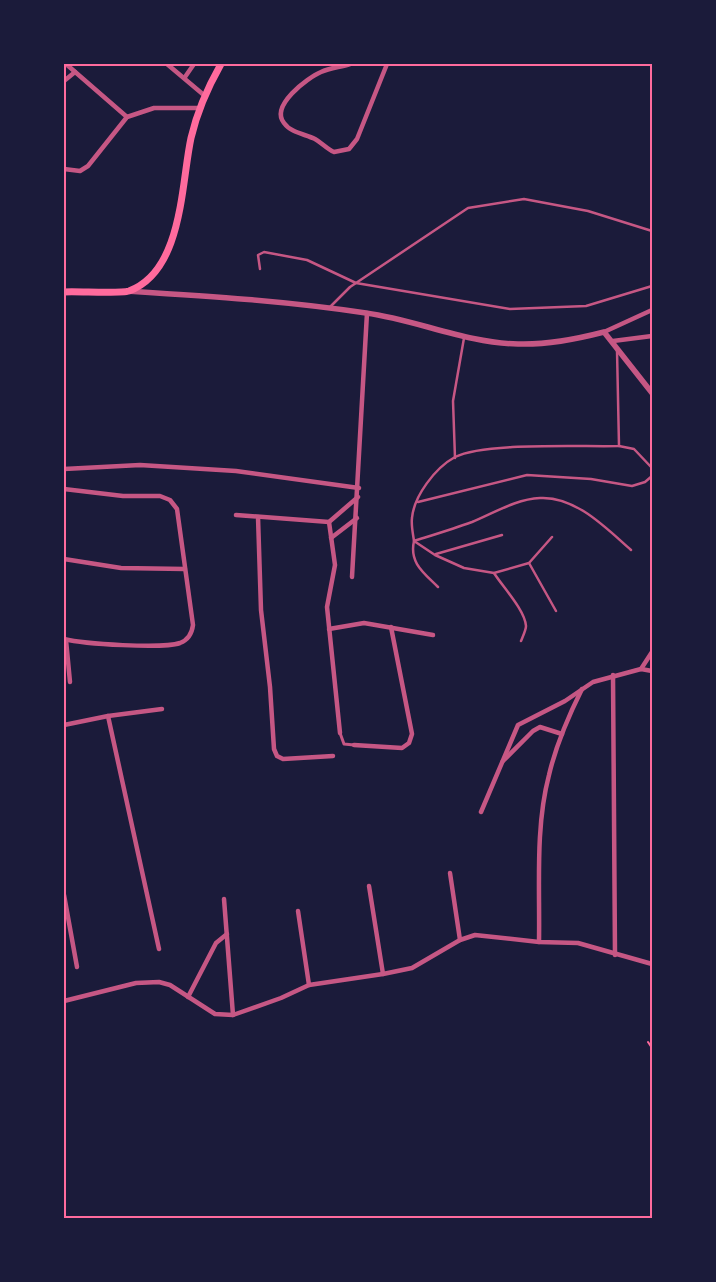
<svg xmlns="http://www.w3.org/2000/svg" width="716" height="1282" font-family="Barlow,sans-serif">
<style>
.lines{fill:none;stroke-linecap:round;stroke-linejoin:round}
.path{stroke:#ff6b9d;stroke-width:2}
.service{stroke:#c65784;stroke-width:2.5}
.pedestrian{stroke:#c65784;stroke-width:3}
.minor{stroke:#c65784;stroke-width:4.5}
.tertiary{stroke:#c65784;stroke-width:5.5}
.primary{stroke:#ff6b9d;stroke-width:7}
.neatline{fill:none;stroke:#ff6b9d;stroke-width:2}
</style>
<rect width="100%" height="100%" fill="#1b1b3a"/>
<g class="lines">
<path class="path" d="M648,1042l4,6"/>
<g class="service">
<path d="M260,269l-2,-14 6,-3 43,8 49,23 154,26 76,-3 66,-20"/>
<path d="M330,307l20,-20 118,-79 56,-9 64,12 64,20"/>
<path d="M619,446l15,3 18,19"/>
<path d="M455,458l-2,-57 11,-63"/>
<path d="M418,502l109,-27 64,4 41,7 13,-4 7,-6v-4"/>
<path d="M552,537l-23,26 -35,10 -30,-5 -29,-13 -21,-14c-1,-7 -3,-16 -2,-23 2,-22 23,-50 43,-61 30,-15 126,-10 164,-11l-2,-96"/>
<path d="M436,554l66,-19"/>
<path d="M529,563l27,48"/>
<path d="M494,573c8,13 31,37 32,53 0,4 -3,10 -5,15"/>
<path d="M438,587c-14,-14 -29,-24 -24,-46 19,-6 39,-12 58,-19 22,-9 44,-23 68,-24 36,-2 67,31 91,52"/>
</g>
<path class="pedestrian" d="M340,733l4,11 10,1"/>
<g class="minor">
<path d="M66,64l61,53"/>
<path d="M167,64l38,32"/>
<path d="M350,64c-9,3 -20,4 -29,8 -14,6 -51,34 -37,51 7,10 21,11 31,16 7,4 12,10 19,13l15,-3 8,-10 30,-75"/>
<path d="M185,77l9,-13"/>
<path d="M64,81l11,-9"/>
<path d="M64,169l16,2 8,-5 39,-49 27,-9h46"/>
<path d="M604,332l48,-22"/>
<path d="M613,341l39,-5"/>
<path d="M64,469l76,-4 96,6 123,17"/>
<path d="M64,489l59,7h37l10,4 7,9 16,116c-1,8 -5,15 -13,18 -18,6 -96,1 -116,-4"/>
<path d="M236,515l93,7 29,-25"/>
<path d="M258,517l3,93 9,77 4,62 3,7 6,3 50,-3"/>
<path d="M329,522l6,43 -8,42 13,126"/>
<path d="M331,538l26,-20"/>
<path d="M64,559l57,9 64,1"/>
<path d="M352,577l15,-264"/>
<path d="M329,629l35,-6 69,12"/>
<path d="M66,640l4,42"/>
<path d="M641,669l11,-17"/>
<path d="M613,675l2,280"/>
<path d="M108,716l51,233"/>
<path d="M64,725l44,-9 54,-7"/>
<path d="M354,745l48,3 7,-5 3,-9 -21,-107"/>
<path d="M503,761l30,-30 7,-4 22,7"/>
<path d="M481,812l37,-87 47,-24 28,-19 48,-13 11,2"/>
<path d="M450,873l10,67"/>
<path d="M369,886l14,88"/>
<path d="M64,895l13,72"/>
<path d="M224,899l9,116"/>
<path d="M298,911l11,74"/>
<path d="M539,942c1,-55 -4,-114 10,-167 7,-30 19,-58 33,-86"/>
<path d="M188,997l28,-54 11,-9"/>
<path d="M64,1001l72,-18 23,-1 11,3 45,29 18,1 48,-17 28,-13 74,-11 29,-6 48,-28 15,-5 64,7 39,1 74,21"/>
</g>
<path class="tertiary" d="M128,291c79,5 159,10 238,22 51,7 100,30 152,31 29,1 59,-5 86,-12l48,61"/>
<path class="primary" d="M64,292c12,-1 56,2 65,-1 54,-20 52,-107 62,-153 6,-26 17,-51 30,-74"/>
</g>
<rect width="716" height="1282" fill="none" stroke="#1b1b3a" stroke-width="130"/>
<rect x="65" y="65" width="586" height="1152" class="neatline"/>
</svg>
